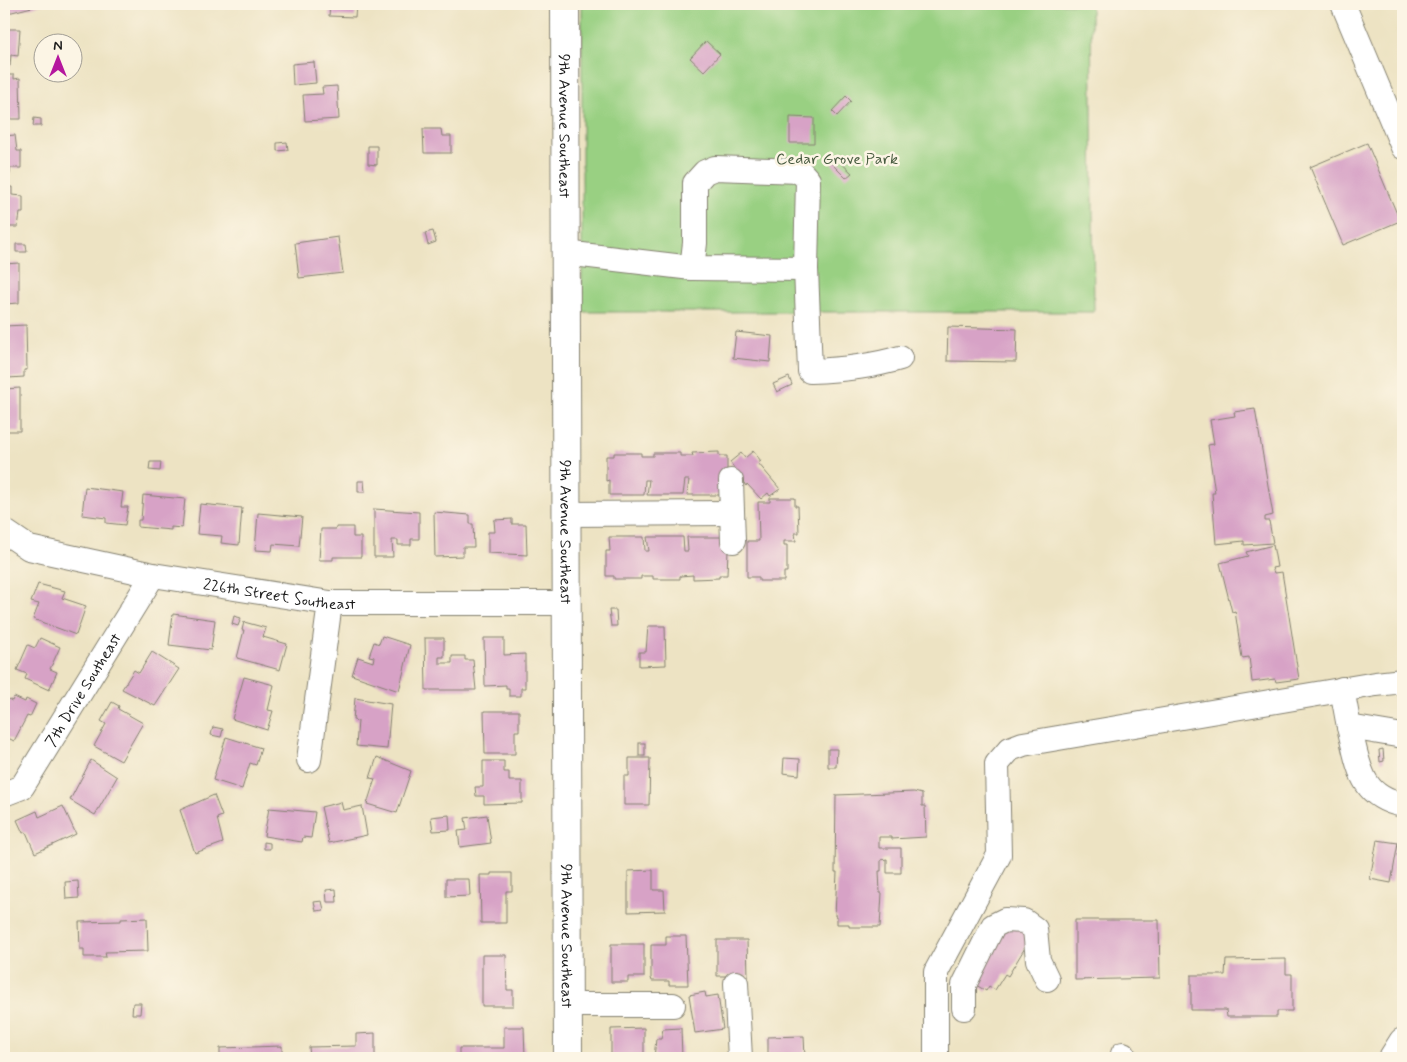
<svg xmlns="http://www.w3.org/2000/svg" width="1407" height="1062" font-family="Mynerve,sans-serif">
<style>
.green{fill:#99d082;stroke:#5a764f}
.building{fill:#d7a2c6}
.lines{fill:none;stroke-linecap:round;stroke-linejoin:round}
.minor-casing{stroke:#848070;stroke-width:26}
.major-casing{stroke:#848070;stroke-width:30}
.minor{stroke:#fff;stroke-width:24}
.major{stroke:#fff;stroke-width:28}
.labels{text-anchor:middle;stroke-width:5;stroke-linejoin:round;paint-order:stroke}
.street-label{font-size:16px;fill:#1c1c1c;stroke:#fcf5e5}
.park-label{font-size:16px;fill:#485b40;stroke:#fcf5e5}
</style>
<rect width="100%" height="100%" fill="#fcf5e5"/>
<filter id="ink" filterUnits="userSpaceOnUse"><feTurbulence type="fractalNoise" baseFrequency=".02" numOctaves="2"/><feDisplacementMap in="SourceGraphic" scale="10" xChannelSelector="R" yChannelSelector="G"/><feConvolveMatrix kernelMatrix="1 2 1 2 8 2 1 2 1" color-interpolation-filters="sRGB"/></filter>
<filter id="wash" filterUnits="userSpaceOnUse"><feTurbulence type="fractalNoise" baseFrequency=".0096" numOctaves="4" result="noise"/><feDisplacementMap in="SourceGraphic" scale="20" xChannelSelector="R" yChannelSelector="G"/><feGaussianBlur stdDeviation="1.12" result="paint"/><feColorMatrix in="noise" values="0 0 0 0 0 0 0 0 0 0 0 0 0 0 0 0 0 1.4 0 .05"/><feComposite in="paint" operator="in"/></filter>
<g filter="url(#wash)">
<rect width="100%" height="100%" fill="#ede3c3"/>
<path class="green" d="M582,4h509l3,308h-512z"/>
<g id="blocks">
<g class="building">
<path d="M4,4h40l-40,10z"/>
<path d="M330,4h26l-1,13 -26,-1z"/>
<path d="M4,29h16l-2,27 -7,-1 -1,11 -6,-1z"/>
<path d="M706,41l14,13 -16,17 -14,-13z"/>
<path d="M314,62l2,21 -23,2 -1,-21z"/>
<path d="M4,75h10v4l6,-1 1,41h-17z"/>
<path d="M337,86l2,33 -34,2 -2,-26 20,-1 -1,-7z"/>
<path d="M846,96l5,5 -14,15 -5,-5z"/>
<path d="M790,117l24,1v25h-24z"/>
<path d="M34,118l7,1v7h-8z"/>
<path d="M423,129h18l1,7h9v17h-27z"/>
<path d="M15,135l2,16h4v17h-11v6h-6v-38z"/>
<path d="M287,142l1,8 -11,1v-8z"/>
<path d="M1367,143l33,78 -57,24 -33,-78z"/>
<path d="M368,146h9v19l-9,-1z"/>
<path d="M837,159l15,14 -6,5 -14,-14z"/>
<path d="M4,187h8v8l11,1v17h-3l-2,14h-14z"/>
<path d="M433,231l3,11 -8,3 -3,-12z"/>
<path d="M338,237l5,36 -44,5 -4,-35z"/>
<path d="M16,244h10l1,8h-11z"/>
<path d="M19,263v40l-15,1v-40z"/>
<path d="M26,325l1,45h-3v7l-16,1 -1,-7h-3v-45z"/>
<path d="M948,327l69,2 -1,33 -69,-1z"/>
<path d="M736,332l36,4 -2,26 -37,-4z"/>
<path d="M789,377l3,8 -15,7 -4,-8z"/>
<path d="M20,388v43h-16v-42z"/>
<path d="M1255,409l18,106 -8,2v4h4l4,22 -29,2v-4l-28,3 -4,-51h3l-7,-48 6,-1 -4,-24 25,-4 -1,-4z"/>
<path d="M753,451l8,10 -3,2 22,26 -10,7 -2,-3 -7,6 -14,-15 -1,2 -16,-24 11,-9 4,5z"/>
<path d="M719,452v4h8v24l-4,15h-36l2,-15h-4l-2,15h-36l2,-15h-4l-1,15h-35v-15l-3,1v-25h8v-3h27v3h12v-3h27v3h13l-1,-3z"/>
<path d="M150,462h11l-1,9 -11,-1z"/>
<path d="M358,481h6l1,11h-7z"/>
<path d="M85,487l38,5 -2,15h7l-3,18 -19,-2v-5l-24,-3z"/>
<path d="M143,495l42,4 -3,29 -11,-1v3l-33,-3v-7h3z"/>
<path d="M770,498h25v8h3l1,27h-4l1,8h-12v4h3v27h-3v9h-25v-4h-12v-36h12l-1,-39h12z"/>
<path d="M200,504l42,4 -3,37 -18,-2 1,-7 -25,-2z"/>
<path d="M374,509l45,3v27h-8v6h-13v-5h-6l1,17h-19z"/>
<path d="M434,512l36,3v9h3l1,23h-11v9l-28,1z"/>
<path d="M258,513l44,4 -3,29 -26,-2 -1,7 -17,-1z"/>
<path d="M512,519v5h14l1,31 -39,-2v-21h7l-1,-12z"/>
<path d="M336,527h17v10h8v20h-28v3h-14l2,-31h15z"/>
<path d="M609,537h35l1,14h4l-2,-14h36l1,14h4l-1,-14h35l2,13h4l-1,25h-8v3l-26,1v-4l-13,1v3h-27v-3h-12v3h-27v-3h-8v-25h4z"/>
<path d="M1273,545l4,22 -5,1 2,5 8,-1 17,107 -23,3 -1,-3 -23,3 -3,-25 -7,1 -7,-47 -3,1 -12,-49 28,-7 -2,-4z"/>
<path d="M38,584l27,7 -3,7 24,8 -10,29 -43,-16 6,-15 -8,-2z"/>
<path d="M609,610h7l1,16h-6z"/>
<path d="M173,614l42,6 -4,30 -42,-5z"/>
<path d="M234,616l7,2 -3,8 -6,-2z"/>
<path d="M244,622l22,6 -3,9 24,7 -7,26 -43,-12 7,-28h-2z"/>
<path d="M648,626h17l1,39 -27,1v-14h7z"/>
<path d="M382,636l28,9 -11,46 -47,-16 6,-18 15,5 1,-5 -5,-1 5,-14 5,2z"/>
<path d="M40,638l20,9 -10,22 7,3 -8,18 -24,-11 2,-5 -10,-4 11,-25 7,3z"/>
<path d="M425,638h19v19h-5v6h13v-7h13v4h8l3,30h-50z"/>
<path d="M484,638h20v17l21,-1v34h-4v8h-12v-8h-3v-3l-21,1z"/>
<path d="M152,652l27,17 -24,37 -33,-17 12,-19 5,3z"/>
<path d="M244,677l30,8 -6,25 5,1 -6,19 -35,-11z"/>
<path d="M4,697l8,4 2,-4 11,5 1,-3 10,5 -6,13 -3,-1 -13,25 -10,-5z"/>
<path d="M355,698l36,6 -4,45 -31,-3 2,-25 -5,-1z"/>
<path d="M112,702l7,4 -1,3 25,14 -22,38 -27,-15 12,-22 -5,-3z"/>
<path d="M484,711h35v20h-4v23h-30z"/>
<path d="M213,727l10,2 -2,8 -10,-2z"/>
<path d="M226,737l35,11 -5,17 -6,-2 -8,26 -29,-9z"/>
<rect x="639" y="743" width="6" height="13"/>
<path d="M828,749h9l-1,18h-8z"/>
<path d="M1383,749l1,12 -4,1 -1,-12z"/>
<path d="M377,757l34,14 -14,42 -30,-9 8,-25 -5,-1z"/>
<path d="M629,758h21l-1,47h-25v-29h5z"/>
<path d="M784,758l16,1 -1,16 -16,-2z"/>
<path d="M91,760l26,17 -22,38 -25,-15z"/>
<path d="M483,761h21v11h5v9h13v22l-38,1v-8h-8l-1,-9h8z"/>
<path d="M914,792l8,2v12h3l1,31 -34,2v-2h-13v11h22v25h-14v-14l-6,1v11h-2l1,22h2l-2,34h-31v-3h-12v-8h-2l2,-44h-2l1,-77z"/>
<path d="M214,795l8,21 -5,2 6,25 -28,10 -15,-43z"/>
<path d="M341,802l2,8 19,-4 5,29 -38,8 -8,-36z"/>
<path d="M63,806l13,28 -41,19 -9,-21 -3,1 -6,-13 20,-9 2,6z"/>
<path d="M269,808l46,4 -4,26 -8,-1 -1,5 -38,-6z"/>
<path d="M449,815l1,15 -17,1 -2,-14z"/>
<path d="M487,815l4,28 -31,4 -2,-16 9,-1 -2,-12z"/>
<path d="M1377,840l21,3 -7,40 -21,-4z"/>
<path d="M264,842l6,1v6h-6z"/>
<path d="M653,870v20h11l1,21 -37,1v-41z"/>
<path d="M491,873h21v18h-6v32h-25l-1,-48h11z"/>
<path d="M446,879h23l1,17 -24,1z"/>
<path d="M78,881l1,17 -13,1 -1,-17z"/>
<path d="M336,889l1,13h-10l-1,-12z"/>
<path d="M322,901l2,9 -8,1 -2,-9z"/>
<path d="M147,918l1,33 -43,1 1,5h-22v-8h-4l-1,-27 42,-1v-2z"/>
<path d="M1075,920h84l1,58 -85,2z"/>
<path d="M1013,924l19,12 -24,40 -3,-2 -10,16 -6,-4 -3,5 -10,-6 25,-57z"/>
<path d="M666,936h20l2,49h-19v-4h-17l-1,-3v-33h15z"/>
<path d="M717,940h30l1,36h-31z"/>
<path d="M611,944h33v33h-16v5h-17z"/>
<path d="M482,955h24l1,35h6v16h-31z"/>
<path d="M1286,959v15h6v37h-15v6h-50l-1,-7h-35v-35h34l1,-15z"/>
<path d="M705,992l1,5 12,-2 5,34 -28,4 -6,-38z"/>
<path d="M133,1003h8l-1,11h-8z"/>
<path d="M504,1027h20l1,31h-66v-10h45z"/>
<path d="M644,1028v29h-33v-28z"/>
<path d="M681,1028l1,30h-28l2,-19h5l2,-10z"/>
<path d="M375,1033v25h-65l-1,-11 47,-1v-12z"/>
<path d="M804,1036l1,22h-37v-21z"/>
<path d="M282,1046v12h-62v-10z"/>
</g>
</g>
</g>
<g filter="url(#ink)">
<use href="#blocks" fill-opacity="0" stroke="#848070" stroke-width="1"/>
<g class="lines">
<g class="minor-casing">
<g id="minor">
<path d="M1343,4l60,143"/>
<path d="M565,253l127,15 114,1"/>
<path d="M692,268l3,-25v-60l10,-11 10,-4 85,3 8,9 -2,89 4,102c31,-1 60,-4 90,-13"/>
<path d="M731,481l2,60"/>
<path d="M565,514l167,-1"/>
<path id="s1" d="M4,531l25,17 124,27 177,28h235"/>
<path d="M1342,689l7,38 54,9"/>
<path d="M1349,727c10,37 10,70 54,78"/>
<path d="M309,760l21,-157"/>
<path id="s2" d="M4,794l18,-7 131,-212"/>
<path d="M736,983l4,75"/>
<path d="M568,1005h105"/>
<path d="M964,1008v-23l29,-59 12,-6 19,1 11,8 3,31 9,19"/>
<path d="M1123,1054l1,4"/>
<path d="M936,1058v-86l63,-117 -2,-91 13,-15 13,-5 353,-60 27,-3"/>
</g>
</g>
<g class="major-casing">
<g id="major">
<path id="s3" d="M565,4l3,1054"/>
<path d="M1393,1058l10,-16"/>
</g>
</g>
<use href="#minor" class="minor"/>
<use href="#major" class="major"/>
</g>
</g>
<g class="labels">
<g class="street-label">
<text dy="6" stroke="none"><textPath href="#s3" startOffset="122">9th Avenue Southeast</textPath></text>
<text dy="6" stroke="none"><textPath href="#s3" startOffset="528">9th Avenue Southeast</textPath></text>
<text dy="6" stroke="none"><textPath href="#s1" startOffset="285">226th Street Southeast</textPath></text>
<text dy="6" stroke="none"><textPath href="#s2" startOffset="134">7th Drive Southeast</textPath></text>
<text dy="6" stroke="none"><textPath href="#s3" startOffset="932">9th Avenue Southeast</textPath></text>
</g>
<g class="park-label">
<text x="837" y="164">Cedar Grove Park</text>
</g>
</g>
<rect width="1407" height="1062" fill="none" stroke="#fcf5e5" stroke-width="20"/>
<g transform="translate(58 58)"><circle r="24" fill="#fcf5e5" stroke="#a29e95"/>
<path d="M0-4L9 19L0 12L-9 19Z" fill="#b5179e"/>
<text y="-8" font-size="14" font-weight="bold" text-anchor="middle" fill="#1c1c1c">N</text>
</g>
</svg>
